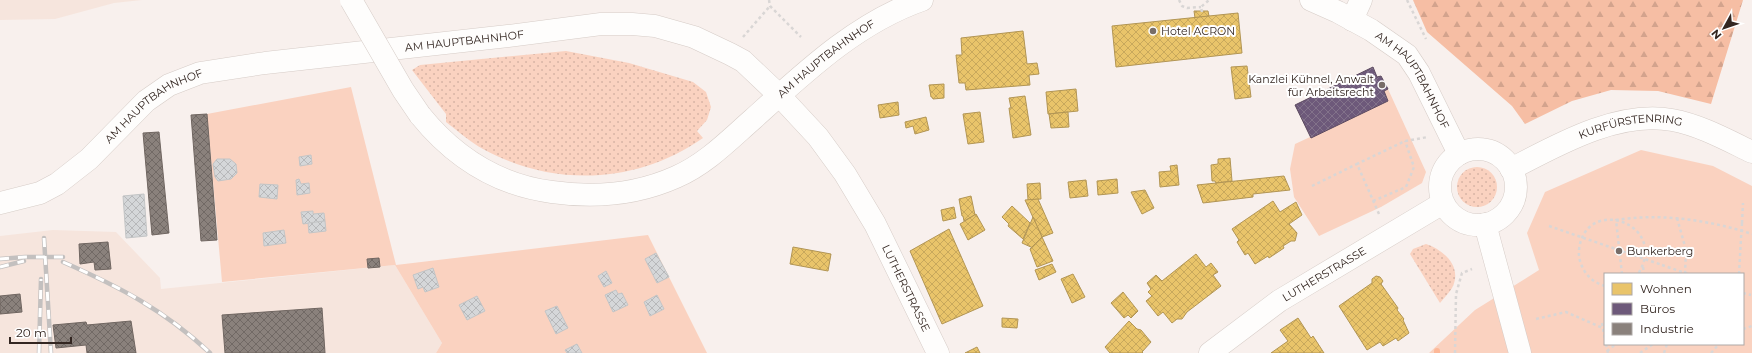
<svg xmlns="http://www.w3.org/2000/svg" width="1752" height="353" font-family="Montserrat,sans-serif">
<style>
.built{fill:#f6e5dd}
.grass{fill:url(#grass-dots)}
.forest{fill:url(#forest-firs)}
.green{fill:#fad2c0;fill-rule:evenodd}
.homes{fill:url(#homes-cross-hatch);stroke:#b29554}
.offices{fill:url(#offices-cross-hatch);stroke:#5c4a5f}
.industry{fill:url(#industry-cross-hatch);stroke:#706661}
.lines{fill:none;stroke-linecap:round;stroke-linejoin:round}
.stream{stroke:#fdb898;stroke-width:6}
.building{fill:url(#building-cross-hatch);stroke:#c3c5c6}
.minor-casing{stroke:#d6ccc7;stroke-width:23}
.path{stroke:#d9d6d5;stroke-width:2.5;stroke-dasharray:3 3;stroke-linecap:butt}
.minor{stroke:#fefdfc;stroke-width:22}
.rail-casing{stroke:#c3c0bf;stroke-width:4.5}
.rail{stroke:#fff;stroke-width:3;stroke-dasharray:9;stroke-linecap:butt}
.minor-bridge-casing{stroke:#d6ccc7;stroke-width:23;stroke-linecap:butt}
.path-bridge{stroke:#d9d6d5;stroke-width:2.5;stroke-dasharray:3 3;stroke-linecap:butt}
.minor-bridge{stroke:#fefdfc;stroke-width:22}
.poi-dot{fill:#786d68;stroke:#fff;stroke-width:1.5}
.labels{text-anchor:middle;stroke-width:4;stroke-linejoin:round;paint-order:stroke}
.poi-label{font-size:11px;fill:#332621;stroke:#fff;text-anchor:start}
.street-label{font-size:11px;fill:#332621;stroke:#fff}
</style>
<defs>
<pattern id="grass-dots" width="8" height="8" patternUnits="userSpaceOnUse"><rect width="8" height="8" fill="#fad2c0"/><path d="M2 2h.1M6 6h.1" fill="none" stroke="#d7b4a5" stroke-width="1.8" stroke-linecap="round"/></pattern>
<pattern id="forest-firs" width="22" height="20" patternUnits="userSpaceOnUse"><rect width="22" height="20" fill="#f6bea4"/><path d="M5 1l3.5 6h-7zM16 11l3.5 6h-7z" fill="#d3a38d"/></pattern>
<pattern id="homes-cross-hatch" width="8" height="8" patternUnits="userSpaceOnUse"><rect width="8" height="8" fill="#e9c46a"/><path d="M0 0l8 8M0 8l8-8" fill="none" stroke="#c8a85c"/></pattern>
<pattern id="offices-cross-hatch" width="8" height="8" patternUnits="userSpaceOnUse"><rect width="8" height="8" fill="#6d597a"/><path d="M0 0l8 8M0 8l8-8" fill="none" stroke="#82728a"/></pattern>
<pattern id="industry-cross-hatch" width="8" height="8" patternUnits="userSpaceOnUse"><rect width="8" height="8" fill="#8a817c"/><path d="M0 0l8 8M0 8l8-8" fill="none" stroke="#716965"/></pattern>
<pattern id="building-cross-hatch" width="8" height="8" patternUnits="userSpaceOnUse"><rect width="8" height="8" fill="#d5d7d9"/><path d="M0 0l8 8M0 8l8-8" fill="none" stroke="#b7b8ba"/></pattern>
</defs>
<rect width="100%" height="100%" fill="#f8f0ed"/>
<g class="built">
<path d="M0,0h142l-28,3 -59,16 -55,1z"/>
<path d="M53,230l63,2 44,46 1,11 234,-24 47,78 -6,10h-436v-117z"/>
</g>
<g class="grass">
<path d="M566,51l63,12 64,19 13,10 5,15 -4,13 -10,11 6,7c-66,46 -149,50 -220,11 -13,-7 -25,-18 -37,-27v-8l-34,-44 8,-5z"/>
<circle cx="1477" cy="187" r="20"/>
<path d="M1426,244c18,6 37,23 26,44 -3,5 -8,10 -12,15l-30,-49 3,-5z"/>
</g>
<path class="forest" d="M1413,0h330l-32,104 -53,-13 -47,-1 -39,11 -47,23 -13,-18 -85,-74z"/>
<g class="green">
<path d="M351,87l45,178 252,-30 59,118h-271l6,-10 -47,-78 -173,17 -15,-168z"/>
<path d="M1388,89l38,83 -4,11 -41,24 -62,29 -25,-39 -4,-28 5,-25 93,-43 -4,-10z"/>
<path d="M1641,150l72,16 39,20v167h-323l46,-43 64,-40 -12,-37 18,-41zM1605,274h138v70h-138z"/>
</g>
<g class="homes">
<path d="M1194,11h14l1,5 -14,2z"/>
<path d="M1238,13l4,40 -126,14 -4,-41z"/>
<path d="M1023,31l4,33 10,-1 2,11 -10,1 1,10 -64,5 -1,-7h-6l-3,-28h6l-1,-17z"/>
<path d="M1247,66l4,31 -16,2 -4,-32z"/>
<path d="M944,84v14l-11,1 -1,-2h-1l-2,-12z"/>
<path d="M1076,89l2,22 -30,3 -2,-22z"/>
<path d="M1025,96l6,39 -18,3 -4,-30h2l-2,-10z"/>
<path d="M898,102l1,13 -19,3 -2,-13z"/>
<path d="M980,112l4,30 -16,2 -5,-30z"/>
<path d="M1068,112l1,15 -18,1 -2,-14z"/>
<path d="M926,117l3,13 -14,4 -2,-8 -7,2 -1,-6z"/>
<path d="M1230,158l2,23 -16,2 -1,-2h-3l-1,-16 7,-1v-5z"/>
<path d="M1177,165l2,20 -19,2 -1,-15 12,-1 -1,-5z"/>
<path d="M1284,176l6,14 -37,4v3l-50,6 -6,-18z"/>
<path d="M1117,179l1,14 -20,2 -1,-14z"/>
<path d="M1086,180l2,16 -18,2 -2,-16z"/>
<path d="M1040,183l1,16 -13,1 -1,-16z"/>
<path d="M1145,190l9,18 -12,6 -11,-22z"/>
<path d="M971,196l4,19 -11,6 -1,-5h-1l-3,-17z"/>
<path d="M1038,199l15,34 -11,4 -17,-37z"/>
<path d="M1273,201l7,11 16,-10 6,13 -13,9 8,9 -2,8h-4l-8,5 1,2 -15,10 -1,-2 -13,8 -7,-11 -3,2 -8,-13 2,-2 -7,-11z"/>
<path d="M1012,206l18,17 -7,16 -15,-13 1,-2 -7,-7z"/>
<path d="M954,207l2,11 -13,3 -2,-11z"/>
<path d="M976,214l9,16 -17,10 -8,-16z"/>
<path d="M1033,217l9,20 -9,11 -11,-5z"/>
<path d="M949,229l34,77 -41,18 -32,-73z"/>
<path d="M1042,237l11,24 -16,6 -7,-18z"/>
<path d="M793,247l38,7 -3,17 -38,-7z"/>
<path d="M1196,254l10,13 5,-4 7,9 -5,3 8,11 -34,26 -5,7h-5l-5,4 -9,-11 -5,4 -12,-15 6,-5 -4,-4 3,-3 -4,-6 9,-8 6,6z"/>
<path d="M1052,264l4,8 -17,8 -4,-10z"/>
<path d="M1073,274l12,23 -13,6 -11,-24z"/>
<path d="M1376,276l4,1 3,4 -2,3 17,24 -1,2 7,9 -1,1 6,13 -11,8 -2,-3 -13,8 -3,-4 -13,8 -28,-44 33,-23v-4z"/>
<path d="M1123,292l15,19 -7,7 -3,-3 -4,3 -13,-15z"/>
<path d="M1002,318l16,1 -1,9 -15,-1z"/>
<path d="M1298,318l13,20 2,-2 11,17h-53l17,-12 -8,-11z"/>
<path d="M1129,321l8,8 4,1 10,12 -9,10 1,1h-33l-5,-6z"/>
<path d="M977,347l3,6h-15z"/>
</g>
<path class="offices" d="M1373,67l4,10 4,-1 7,13 -4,2 4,10 -77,37 -16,-33z"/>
<g class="industry">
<path d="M207,114l10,126 -16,1 -10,-126z"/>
<path d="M159,132l10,101 -17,2 -9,-102z"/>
<path d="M108,242l3,27 -16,1 -1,-8 -14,2 -1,-20z"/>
<path d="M379,258l1,9 -12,1 -1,-9z"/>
<path d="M20,294l2,18 -22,2v-18z"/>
<path d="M322,308l3,45h-100l-3,-38z"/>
<path d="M131,321l5,32h-49l-1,-8 -30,3 -3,-23 33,-3 1,3z"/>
</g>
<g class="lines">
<path class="stream" d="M1437,353v-2"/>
</g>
<g class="building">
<path d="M311,155l1,9 -12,2 -1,-9z"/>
<path d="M217,159h13l6,5 1,9 -6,6 -13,2 -3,-4 -2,-13z"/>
<path d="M299,179l2,5 8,-1 1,10 -13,2 -1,-15z"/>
<path d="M260,184l18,1 -1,14 -18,-2z"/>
<path d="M144,194l3,42 -21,2 -3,-42z"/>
<path d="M313,211v3l11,-1 1,8 -22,3 -2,-12z"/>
<path d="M325,221l1,10 -17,2 -1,-10z"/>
<path d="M284,230l2,13 -22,3 -1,-13z"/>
<path d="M656,253l13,24 -12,6 -12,-24z"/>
<path d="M433,268l6,19 -14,5 -2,-5 -5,2 -5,-14z"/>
<path d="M606,271l6,12 -8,4 -6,-11z"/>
<path d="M616,290l2,4 4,-1 6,12 -15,7 -8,-17z"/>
<path d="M657,295l7,14 -14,7 -6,-14z"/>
<path d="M477,296l8,15 -18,9 -8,-15z"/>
<path d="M557,306l11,22 -12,6 -11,-23z"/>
<path d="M577,344l5,9h-15l-2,-3z"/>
</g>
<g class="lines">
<g class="minor-casing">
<g id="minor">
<path id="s1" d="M1311,0l27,12 33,18 36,25 12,18 40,81"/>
<path d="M1352,20l9,-20"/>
<path id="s2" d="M420,115c34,42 78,70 132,77 42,6 86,2 124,-15 30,-13 53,-37 77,-58 51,-46 103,-96 169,-119"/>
<circle cx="1478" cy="187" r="38"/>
<path id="s3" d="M1511,169c46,-24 107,-59 161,-49 28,5 55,20 80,32"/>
<path id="s4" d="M0,203l40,-10 17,-9 32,-25 57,-58 23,-16 31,-12 65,-10 243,-27 93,-12h31l23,2 39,11 36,17 13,7 36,34 39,42 27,37 30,50 63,129"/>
<path d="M1485,224l35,129"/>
<path id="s5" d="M1210,353l69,-52 164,-98"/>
</g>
</g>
<g class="path">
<path d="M769,0l1,6 31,31"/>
<path d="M1179,0l3,6 5,2 14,-1"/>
<path d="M1407,0l19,39"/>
<path d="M1202,12l-1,-5 8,-7"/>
<path d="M743,37l27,-31"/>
<path d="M1312,186l45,-22"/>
<path d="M1373,201l33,-14 8,-20 -9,-26"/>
<path d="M1379,214l-22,-50 48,-23 23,-4"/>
<path d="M1677,218l9,32 -1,24"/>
<path d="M1742,223l1,-20"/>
<path d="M1549,226l113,39"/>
<path d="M1643,267l1,7"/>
<path d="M1622,274l-6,-54c45,-7 93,0 136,14"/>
<path d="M1739,274l2,-36"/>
<path d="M1605,286c-13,-4 -21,-12 -25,-25 -2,-7 -1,-14 1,-21 15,-42 87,-13 57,34"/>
<path d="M1743,293l8,2"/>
<path d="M1536,319l30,-7 39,17"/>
<path d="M1602,323l3,17"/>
<path d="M1743,329l9,-3"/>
<path d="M1606,344l2,9"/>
<path d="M1607,351l9,-7"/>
<path d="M1455,353l1,-59 6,-21 10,-4"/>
<path d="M1640,353l13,-9"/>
<path d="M1664,353l3,-9"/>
<path d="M1711,353l8,-9"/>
</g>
<use href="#minor" class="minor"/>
<g class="rail-casing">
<g id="rail">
<path d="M44,238l7,115"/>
<path d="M0,259l25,-2h38"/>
<path d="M63,262c57,25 101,48 147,91"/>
<path d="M0,267l24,-6"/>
<path d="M39,353l2,-74"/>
</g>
</g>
<use href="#rail" class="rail"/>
<g class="minor-bridge-casing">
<path id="minor-bridge" d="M351,0l52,90 17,25"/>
</g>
<g class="path-bridge">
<path d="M1741,238l1,-15"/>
<path d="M1662,265l26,9"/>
</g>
<use href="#minor-bridge" class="minor-bridge"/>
</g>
<g class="poi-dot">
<circle cx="1153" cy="31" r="4"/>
<circle cx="1382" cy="85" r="4"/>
<circle cx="1619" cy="251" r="4"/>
</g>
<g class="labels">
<g class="poi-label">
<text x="1161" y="35">Hotel ACRON</text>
<text x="1374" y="83" text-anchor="end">Kanzlei Kühnel, Anwalt<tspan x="1374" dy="13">für Arbeitsrecht</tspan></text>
<text x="1627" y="255">Bunkerberg</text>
</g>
<g class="street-label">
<text dy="4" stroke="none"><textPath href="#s4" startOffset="510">AM HAUPTBAHNHOF</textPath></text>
<text dy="4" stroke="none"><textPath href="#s2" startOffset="475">AM HAUPTBAHNHOF</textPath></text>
<text dy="4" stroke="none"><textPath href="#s1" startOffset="134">AM HAUPTBAHNHOF</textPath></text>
<text dy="4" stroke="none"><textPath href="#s4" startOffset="186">AM HAUPTBAHNHOF</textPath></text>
<text dy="4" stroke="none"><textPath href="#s3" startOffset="129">KURFÜRSTENRING</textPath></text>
<text dy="4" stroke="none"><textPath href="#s5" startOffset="139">LUTHERSTRASSE</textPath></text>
<text dy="4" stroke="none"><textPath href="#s4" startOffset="1079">LUTHERSTRASSE</textPath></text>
</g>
</g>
<rect x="1604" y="273" width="140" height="72" fill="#ffffff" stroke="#ada8a6"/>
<rect x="1612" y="283" width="20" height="12" fill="#e9c46a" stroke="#ada8a6"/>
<text x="1640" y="293" font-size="12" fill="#332621">Wohnen</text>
<rect x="1612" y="303" width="20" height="12" fill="#6d597a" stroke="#ada8a6"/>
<text x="1640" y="313" font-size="12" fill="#332621">Büros</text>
<rect x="1612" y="323" width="20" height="12" fill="#8a817c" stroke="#ada8a6"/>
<text x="1640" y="333" font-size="12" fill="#332621">Industrie</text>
<g transform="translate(1724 28) rotate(230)" stroke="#ffffff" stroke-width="3" paint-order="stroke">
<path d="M0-3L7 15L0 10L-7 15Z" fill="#332621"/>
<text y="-6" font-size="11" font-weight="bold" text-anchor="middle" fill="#332621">N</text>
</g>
<path d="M10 337v6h61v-6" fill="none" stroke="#332621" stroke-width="2"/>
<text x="16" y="337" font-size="12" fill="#332621" stroke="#ffffff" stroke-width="3" paint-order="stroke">20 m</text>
</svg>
